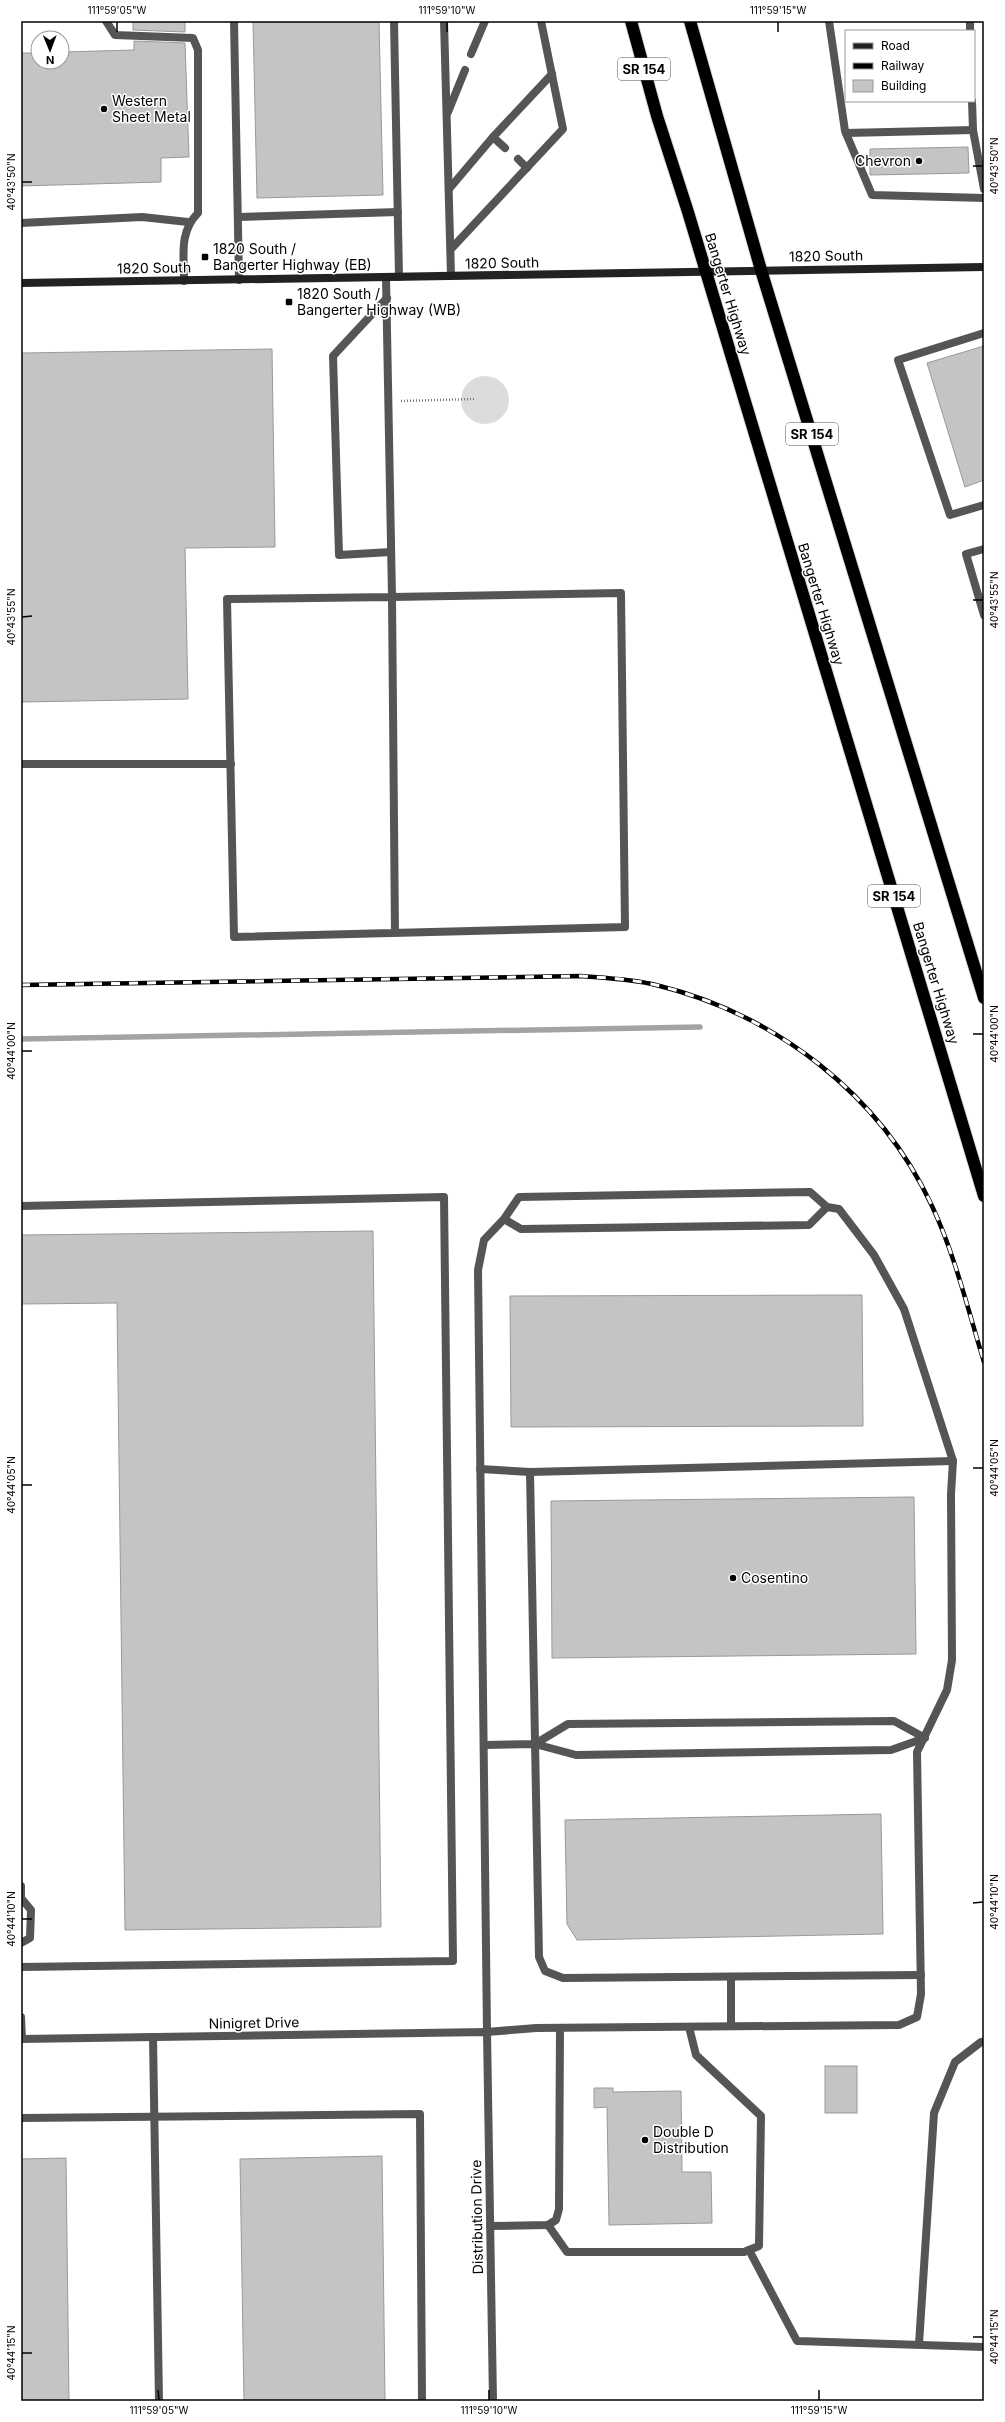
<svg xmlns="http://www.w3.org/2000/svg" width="1005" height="2422" font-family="Inter,sans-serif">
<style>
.green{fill:#dcdcdc}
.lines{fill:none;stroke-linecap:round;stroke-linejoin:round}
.stream{stroke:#a3a3a3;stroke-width:5.5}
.building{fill:#c4c4c4;stroke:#999}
.highway-casing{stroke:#dbdbdb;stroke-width:14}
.path{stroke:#777;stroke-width:2.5;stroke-dasharray:1 2;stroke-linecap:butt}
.lane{stroke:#555;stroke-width:8}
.street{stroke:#555;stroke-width:8}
.secondary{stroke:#222;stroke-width:8}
.highway{stroke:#000;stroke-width:12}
.rail-casing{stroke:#000;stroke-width:4.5}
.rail{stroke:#fff;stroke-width:3;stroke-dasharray:9;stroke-linecap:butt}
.ticks{fill:none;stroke:#000;stroke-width:1.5}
.poi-dot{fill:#000;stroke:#fff;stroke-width:1.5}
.labels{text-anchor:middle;stroke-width:3;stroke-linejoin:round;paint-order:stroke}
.shield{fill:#fff;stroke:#4c4c4c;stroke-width:1}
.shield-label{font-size:13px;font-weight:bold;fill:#000}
.poi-label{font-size:14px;fill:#000;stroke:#fff;text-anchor:start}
.street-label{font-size:14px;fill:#000;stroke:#fff}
.neatline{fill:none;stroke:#000;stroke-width:1.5}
.ticks-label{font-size:10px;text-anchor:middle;fill:#000}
</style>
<rect width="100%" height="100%" fill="#fff"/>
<circle class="green" cx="485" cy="400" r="24"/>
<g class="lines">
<path class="stream" d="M21,1039l679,-12"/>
</g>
<g class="building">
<path d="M133,21h52v11l-52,-2z"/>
<path d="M253,21h126l4,174 -126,3z"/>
<path d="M134,41l51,2 4,114 -28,1v24l-140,4v-133h17v9h24v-10l72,-2z"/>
<path d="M968,147l1,26 -99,2v-26z"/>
<path d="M984,346v134l-19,7 -38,-124z"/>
<path d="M272,349l3,198 -90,1 3,151 -167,3v-349z"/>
<path d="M373,1231l8,696 -256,3 -8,-627 -96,1v-69z"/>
<path d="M862,1295l1,131 -352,1 -1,-131z"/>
<path d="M914,1497l2,157 -364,4 -1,-157z"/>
<path d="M881,1814l2,120 -306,6 -10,-16 -2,-104z"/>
<rect x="825" y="2066" width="32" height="47"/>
<path d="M594,2088h19v4l68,-1 1,81h29l1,51 -103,2 -2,-118 -13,1z"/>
<path d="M382,2156l3,245h-141l-4,-242z"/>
<path d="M66,2158l3,243h-48v-242z"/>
</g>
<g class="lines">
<g class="highway-casing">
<g id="highway">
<path d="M631,21l26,95 31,96 296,984"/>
<path d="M690,21l71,249 223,728"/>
</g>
</g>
<path class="path" d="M401,401l73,-2"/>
<g class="lane">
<path d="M106,21l9,14 78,3 5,12v163c-19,19 -14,42 -14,68"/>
<path d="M234,21l5,259"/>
<path d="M394,21l5,256"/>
<path d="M444,21l7,255"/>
<path d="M829,21l16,110 27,64 112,3"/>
<path d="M970,21v10"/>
<path d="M471,54l14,-33"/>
<path d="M972,101l1,29 11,59"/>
<path d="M448,112l17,-42"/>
<path d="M846,133l127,-3"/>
<path d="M505,148l-12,-11 59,-63"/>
<path d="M518,159l9,9"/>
<path d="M449,189l44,-52"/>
<path d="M238,217l160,-5"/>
<path d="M21,223l121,-6 46,5"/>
<path d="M451,249l112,-120 -22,-108"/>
<path d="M386,277l6,320 229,-4 4,334 -391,10 -7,-338 165,-2 3,336"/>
<path d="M387,298l-54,58 6,199 52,-3"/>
<path d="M984,333l-86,27 52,155 34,-10"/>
<path d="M984,549l-18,5 18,61"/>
<path d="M21,764h210"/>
<path d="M21,1206l423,-9 9,764 -432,6"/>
<path d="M504,1219l17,10 288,-4 18,-18 -17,-15 -291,5 -15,22 -20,21 -6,30 9,762 49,-4 363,-3 18,-8 4,-23 -4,-242 30,-62 5,-30 -1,-166 2,-33 -49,-152 -30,-54 -35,-46 -12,-2"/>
<path d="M480,1469l50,3 423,-11"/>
<path d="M530,1472l9,485 6,14 18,7 358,-3"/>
<path d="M484,1745l51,-1 41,11 315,-5 34,-12 -31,-17 -326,3 -33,20"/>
<path d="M21,1886v12"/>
<path d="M21,1898l10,12 -1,28 -9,5"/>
<path d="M731,1977v49"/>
<path d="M21,2017l1,22"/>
<path d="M153,2037l6,364"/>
<path d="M21,2118l399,-4 2,287"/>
<path d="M548,2225l19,27h177l15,-6 2,-130 -65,-61 -7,-28"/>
<path d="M490,2226l58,-1 8,-5 3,-11 1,-181"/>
<path d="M749,2250l48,91 187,6"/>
<path d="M919,2344l15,-231 21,-51 26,-20h3"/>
</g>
<path class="street" d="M21,2039l466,-7 6,369"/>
<path class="secondary" d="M21,283l963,-16"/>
<use href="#highway" class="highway"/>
<g class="rail-casing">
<path id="rail" d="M21,985l560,-9c25,2 51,3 75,9 119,29 224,109 276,221 23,49 36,104 52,156"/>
</g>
<use href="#rail" class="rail"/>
</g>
<path class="ticks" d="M117,22v10M447,22v10M778,22v10M973,166h10M22,182h10M973,600h10M22,617l10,-1M973,1034h10M22,1051h10M973,1468h10M22,1485h10M973,1903l10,-1M22,1919h10M973,2337h10M22,2353h10M158,2390l1,10M489,2390v10M819,2390v10"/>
<g class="poi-dot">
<circle cx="104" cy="109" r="4"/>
<circle cx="919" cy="161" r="4"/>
<rect x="201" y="253" width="8" height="8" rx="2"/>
<rect x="285" y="298" width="8" height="8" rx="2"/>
<circle cx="733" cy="1578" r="4"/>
<circle cx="645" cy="2140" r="4"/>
</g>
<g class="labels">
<g class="shield">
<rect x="618" y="58" width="52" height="22" rx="3"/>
<rect x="786" y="423" width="52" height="22" rx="3"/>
<rect x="868" y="885" width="52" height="22" rx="3"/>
</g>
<g class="shield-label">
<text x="644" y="74">SR 154</text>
<text x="812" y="439">SR 154</text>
<text x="894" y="901">SR 154</text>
</g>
<g class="poi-label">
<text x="112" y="106">Western<tspan x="112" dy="16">Sheet Metal</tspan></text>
<text x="911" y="166" text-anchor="end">Chevron</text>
<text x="213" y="254">1820 South /<tspan x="213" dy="16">Bangerter Highway (EB)</tspan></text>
<text x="297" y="299">1820 South /<tspan x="297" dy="16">Bangerter Highway (WB)</tspan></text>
<text x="741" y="1583">Cosentino</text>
<text x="653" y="2137">Double D<tspan x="653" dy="16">Distribution</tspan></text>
</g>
<g class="street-label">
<text transform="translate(826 256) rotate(-1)" y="5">1820 South</text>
<text transform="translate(502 263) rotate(-1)" y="5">1820 South</text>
<text transform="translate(154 268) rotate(-1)" y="5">1820 South</text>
<text transform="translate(728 294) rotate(73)" y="5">Bangerter Highway</text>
<text transform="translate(821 604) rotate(73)" y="5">Bangerter Highway</text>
<text transform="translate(936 983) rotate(73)" y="5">Bangerter Highway</text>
<text transform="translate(254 2023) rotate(-1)" y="5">Ninigret Drive</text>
<text transform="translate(477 2217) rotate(-91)" y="5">Distribution Drive</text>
</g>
</g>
<rect width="1005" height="2422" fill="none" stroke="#ffffff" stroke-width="44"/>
<rect x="845" y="30" width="130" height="72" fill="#ffffff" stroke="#999999"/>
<rect x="853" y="43" width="20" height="6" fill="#222222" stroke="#999999"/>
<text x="881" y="50" font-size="12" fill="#000000">Road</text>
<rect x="853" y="63" width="20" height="6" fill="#000000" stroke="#999999"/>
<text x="881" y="70" font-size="12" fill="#000000">Railway</text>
<rect x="853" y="80" width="20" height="12" fill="#c4c4c4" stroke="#999999"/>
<text x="881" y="90" font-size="12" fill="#000000">Building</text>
<g transform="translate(50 50) rotate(179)"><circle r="19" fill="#ffffff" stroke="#999999"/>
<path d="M0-3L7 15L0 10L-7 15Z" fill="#000000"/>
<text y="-6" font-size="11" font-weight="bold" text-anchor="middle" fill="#000000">N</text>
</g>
<rect x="22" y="22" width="961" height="2378" class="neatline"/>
<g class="ticks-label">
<text x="117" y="14">111°59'05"W</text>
<text x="447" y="14">111°59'10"W</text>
<text x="778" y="14">111°59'15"W</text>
<text transform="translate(994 166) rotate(-90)" y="4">40°43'50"N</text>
<text transform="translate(11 182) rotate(-90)" y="4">40°43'50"N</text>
<text transform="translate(994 600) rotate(-90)" y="4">40°43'55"N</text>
<text transform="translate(11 617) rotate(-90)" y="4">40°43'55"N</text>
<text transform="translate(994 1034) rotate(-90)" y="4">40°44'00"N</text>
<text transform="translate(11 1051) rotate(-90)" y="4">40°44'00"N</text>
<text transform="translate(994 1468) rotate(-90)" y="4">40°44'05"N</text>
<text transform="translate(11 1485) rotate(-90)" y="4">40°44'05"N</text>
<text transform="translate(994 1902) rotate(-90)" y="4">40°44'10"N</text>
<text transform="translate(11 1919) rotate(-90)" y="4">40°44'10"N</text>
<text transform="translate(994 2337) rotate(-90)" y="4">40°44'15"N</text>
<text transform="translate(11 2353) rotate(-90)" y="4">40°44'15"N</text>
<text x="159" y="2414">111°59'05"W</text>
<text x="489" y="2414">111°59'10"W</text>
<text x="819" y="2414">111°59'15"W</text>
</g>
</svg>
